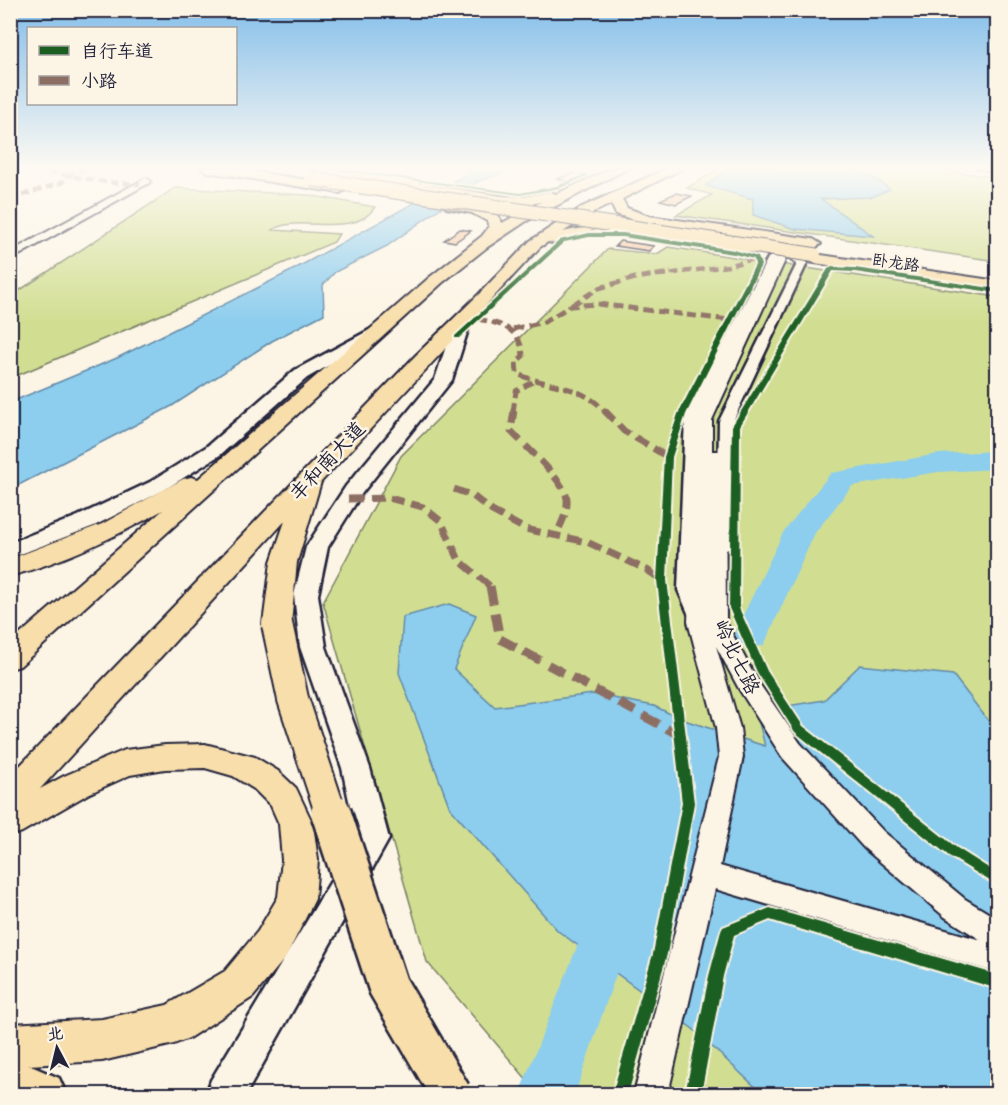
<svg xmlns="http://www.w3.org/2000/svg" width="1008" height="1105" font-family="Itim,'LXGW WenKai TC',sans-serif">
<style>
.green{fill:#d1de91;stroke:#7a8066;stroke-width:1.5}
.water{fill:#8dcdee;stroke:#6289a6;stroke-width:1.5}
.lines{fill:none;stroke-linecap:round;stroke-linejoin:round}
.river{fill:#8dcdee;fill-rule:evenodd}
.building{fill:#f6caa5;stroke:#22223b;stroke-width:1.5}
.minor-casing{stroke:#22223b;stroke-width:5}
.tertiary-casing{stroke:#22223b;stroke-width:4}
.secondary-casing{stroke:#22223b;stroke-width:5}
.primary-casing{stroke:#22223b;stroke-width:4}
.trunk-casing{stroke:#22223b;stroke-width:5}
.minor{fill:#fcf5e5;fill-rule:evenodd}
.tertiary{fill:#fcf5e5;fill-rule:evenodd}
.secondary{fill:#fcf5e5;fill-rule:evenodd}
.primary{fill:#f8deab;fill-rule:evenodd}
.trunk{fill:#f8deab;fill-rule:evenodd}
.primary-bridge-far2-casing{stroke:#22223b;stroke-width:16;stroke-linecap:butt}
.primary-bridge-far1-casing{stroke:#22223b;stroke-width:34;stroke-linecap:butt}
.primary-bridge-casing{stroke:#22223b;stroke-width:44;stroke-linecap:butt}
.primary-bridge-far2{stroke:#f8deab;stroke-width:14}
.primary-bridge-far1{stroke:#f8deab;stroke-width:30}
.primary-bridge{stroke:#f8deab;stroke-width:39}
.quiet-far3{stroke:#8d6e63;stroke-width:4.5;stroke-dasharray:8 4.5;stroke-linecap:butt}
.quiet-far2{stroke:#8d6e63;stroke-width:5;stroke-dasharray:10 5;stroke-linecap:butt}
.quiet-far1{stroke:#8d6e63;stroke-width:7;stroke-dasharray:14 7;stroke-linecap:butt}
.quiet{stroke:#8d6e63;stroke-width:9;stroke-dasharray:18 9;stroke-linecap:butt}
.cycleway-casing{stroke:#fcf5e5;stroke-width:4}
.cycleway{fill:#1b5e20;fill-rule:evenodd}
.labels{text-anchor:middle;stroke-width:5;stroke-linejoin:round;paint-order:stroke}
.far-street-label{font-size:16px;fill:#22223b;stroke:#fcf5e5}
.street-label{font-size:20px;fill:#22223b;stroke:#fcf5e5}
</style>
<rect width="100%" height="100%" fill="#fcf5e5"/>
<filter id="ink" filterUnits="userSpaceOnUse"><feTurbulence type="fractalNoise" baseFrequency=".0167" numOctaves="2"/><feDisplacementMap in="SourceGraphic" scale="12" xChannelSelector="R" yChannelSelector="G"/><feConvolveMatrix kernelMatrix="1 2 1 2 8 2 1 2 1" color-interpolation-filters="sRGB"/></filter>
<g filter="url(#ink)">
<g class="green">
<path d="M720,168h198l79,9v84l-321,-46 36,-20 -25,-7z"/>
<path d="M175,188l133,7 67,12c-21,33 -79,6 -103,23l67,4 -5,8 -323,136v-82z"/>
<path d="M668,247l329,50v797h-458l-112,-132 -104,-360 78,-146 207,-207 49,5z"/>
</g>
<g class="water">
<path d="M472,168h43l-38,14 -90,64 -52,26 -12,13 1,29 -52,27 -100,65 -161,83v-87l106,-44 172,-86 172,-95z"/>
<path d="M729,168h116l27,9 18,12 -18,8 -51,2 52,37 -78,-7 -42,-14v-16l-47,-13z"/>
<path d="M449,604l27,11 -22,54 41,38 98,-13 61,12 27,13 84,27 -9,-35 68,-11 36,-35 93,10 44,57v362h-234l-70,-65 -135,-98 -108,-123 -51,-135 4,-56z"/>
</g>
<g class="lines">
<g class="river">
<path d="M998,451v18l-60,3 -86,14 -37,47 -51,112 -13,3 -13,-3 -5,-9 51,-105 47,-58 107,-19z"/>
<path d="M612,894l17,7 7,15 -61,178h-56l76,-193z"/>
</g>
</g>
<g class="building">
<path d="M573,173l13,2 -16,7 -13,-3z"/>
<path d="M676,193l16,3 -16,8 -16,-4z"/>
<path d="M460,229l11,2 -16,11 -11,-2z"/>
<path d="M620,241l34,5 -5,5 -34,-5z"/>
</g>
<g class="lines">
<g class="minor-casing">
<g id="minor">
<path d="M778,252l9,2 -10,6 -78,157 -3,173 10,26 -3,4h-12l-13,-30 7,-173 83,-159z"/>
<path d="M789,254h8l10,9 -74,158v125l-8,5 -8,-5 2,-125 78,-157 -8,-6z"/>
</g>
</g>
<g class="tertiary-casing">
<g id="tertiary">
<path d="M977,168h21v5z"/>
<path d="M146,178l5,3 -2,2 -139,77v-8z"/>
<path d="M782,250l6,4 -76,166v31h11l2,4 1,167 30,57 44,64 84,89 81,67 33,20v54l-283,-84 -47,205h-34l85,-337 -3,-29 -28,-106 8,-202 80,-166zM716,646l23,43 43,68 82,91 81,69 36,23 -261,-74 23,-109 -3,-29z"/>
</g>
</g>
<g class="secondary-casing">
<g id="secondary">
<path d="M463,315l8,5 -19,60 -90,113 -34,54 -10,48 8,52 44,121 19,71 -143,255h-40l5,-14 146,-242 -15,-70 -42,-121 -6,-52 12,-48 40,-61 89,-107 20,-59z"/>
<path d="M377,326l6,2 2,3 -2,3 -76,44 -87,77 -56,35 -70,36 -84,32v-15l68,-27 72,-34 56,-35 89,-77z"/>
</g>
</g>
<g class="primary-casing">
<g id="primary">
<path d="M201,168h30l109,17 7,4 -7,4 -133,-21z"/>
<path d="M319,168l183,28 22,1 26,-5 6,2 57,-26h16l-104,54 -39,26 -44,35 -422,383 -10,3v-26l153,-133c-48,27 -99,52 -153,66v-17l92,-35 81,-45 8,-2 7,2 232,-202 52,-41 7,-9 -2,-6 -15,-8 -26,-5 -2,-3 2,-3c16,-4 51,4 56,21l39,-21 -17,3 -22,-1 -187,-29 -2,-3z"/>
<path d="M668,168h16l-62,31 5,9 22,8 164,23 8,5 -8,5 -167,-25 -30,-10 -5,-10 -19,9 -29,19c17,-4 67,-13 79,1l-2,3 -48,-2 -39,9 -5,-1 -8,5 -219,235 -24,80 -6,62 -4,7 -10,2 -10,-2 -4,-7 8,-62 14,-41 -245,268 24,-13 61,-26 40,-5 40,-1 50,13 23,14 18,17 17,36 5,36 -3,39 -29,58 -33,40 -64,41 -15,6 -72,17 -92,5v-42l92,-5 65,-14 58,-34 33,-40 20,-34 4,-37 -3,-36 -8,-18 -17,-17 -21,-13 -28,-8 -40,1 -35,6 -42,19 -66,38 -12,4v-60l406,-421 63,-61 51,-53 52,-34z"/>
<path d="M787,250l211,31v10l-216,-33 -3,-3 3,-3z"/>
</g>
</g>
<g class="trunk-casing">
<path id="trunk" d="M10,1057l49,21 7,16h-56z"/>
</g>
<use href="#minor" class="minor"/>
<use href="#tertiary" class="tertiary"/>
<use href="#secondary" class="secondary"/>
<use href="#primary" class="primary"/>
<use href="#trunk" class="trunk"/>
<g class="primary-bridge-far2-casing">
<path id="primary-bridge-far2" d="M312,179l502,76"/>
</g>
<g class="primary-bridge-far1-casing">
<path id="primary-bridge-far1" d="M277,624l16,75 38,115"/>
</g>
<g class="primary-bridge-casing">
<path id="primary-bridge" d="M331,813l57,173 63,108"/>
</g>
<use href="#primary-bridge-far2" class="primary-bridge-far2"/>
<use href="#primary-bridge-far1" class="primary-bridge-far1"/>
<use href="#primary-bridge" class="primary-bridge"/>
<g class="quiet-far3">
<path d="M24,168l82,14 34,2"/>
<path d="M10,199l53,-17 8,-8 20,-6"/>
<path d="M659,275l69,-9 25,-7"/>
</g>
<g class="quiet-far2">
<path d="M572,305l27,-17 36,-10 36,-5"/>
<path d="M477,319c24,4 44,10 46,37l-7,6 1,12c34,14 62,9 89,38"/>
<path d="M513,329l31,-7 26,-16 27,-2 132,16"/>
<path d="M513,412l3,-21 18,-10"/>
</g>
<g class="quiet-far1">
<path d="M514,410l-3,21c13,14 54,50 56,68 1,13 -6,25 -11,36"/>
<path d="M604,410l20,21 44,26"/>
<path d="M454,489l19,7 19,15 33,18 62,13 60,28 15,10"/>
<path d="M348,499l41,-1 34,9 18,14 18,39 32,27"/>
</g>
<path class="quiet" d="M490,586l10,53 179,96"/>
<g class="cycleway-casing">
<g id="cycleway">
<path d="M319,168h12l189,25 37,-7 26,-11 -5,-1v-2l12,3 -30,13 -40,7z"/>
<path d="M589,233h34l111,17 24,7 3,8 -75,149 -14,43 -5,123 27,223 -27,151 -39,140h-16l41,-140 29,-151 -25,-223 7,-123 14,-43 77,-149 -1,-6 -20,-5 -111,-17h-34l-25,5 -105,96h-4v-2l105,-96z"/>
<path d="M831,267l24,1 143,21v4l-143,-21 -22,-1 -93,155 -1,182 28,63 36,55 154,122 41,26v12l-49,-30 -154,-124 -38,-60 -28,-64 3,-182 96,-157z"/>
<path d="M770,908l228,67v14l-228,-69 -36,15 -11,41 -22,118h-16l24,-118 12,-45 2,-4z"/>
</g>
</g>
<use href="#cycleway" class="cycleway"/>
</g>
</g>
<linearGradient id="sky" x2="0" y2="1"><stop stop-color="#83beea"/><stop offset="0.52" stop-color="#fefaf3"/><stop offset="1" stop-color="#fefaf3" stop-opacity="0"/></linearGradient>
<rect width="1008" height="323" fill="url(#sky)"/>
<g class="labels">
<g class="far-street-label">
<text transform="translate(896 262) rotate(8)" y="6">卧龙路</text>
</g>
<g class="street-label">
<text transform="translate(327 461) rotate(-47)" y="7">丰和南大道</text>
<text transform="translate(737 657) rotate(64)" y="7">岭北七路</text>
</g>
</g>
<rect width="1008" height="1105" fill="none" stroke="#fcf5e5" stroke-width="36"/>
<rect x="18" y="18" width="972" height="1069" fill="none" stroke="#22223b" stroke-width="2" filter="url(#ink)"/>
<rect x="27" y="27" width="210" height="78" fill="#fcf5e5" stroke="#a5a1a1" stroke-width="1.5"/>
<rect x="39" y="46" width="30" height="9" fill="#1b5e20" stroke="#a5a1a1" stroke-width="1.5"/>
<text x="81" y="57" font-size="18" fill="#22223b">自行车道</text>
<rect x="39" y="76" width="30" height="9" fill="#8d6e63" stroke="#a5a1a1" stroke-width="1.5"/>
<text x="81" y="87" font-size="18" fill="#22223b">小路</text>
<g transform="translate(57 1048) rotate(353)" stroke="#fcf5e5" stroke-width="4.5" paint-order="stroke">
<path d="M0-4.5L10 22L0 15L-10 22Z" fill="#22223b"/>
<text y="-9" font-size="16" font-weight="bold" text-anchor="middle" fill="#22223b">北</text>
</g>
</svg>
